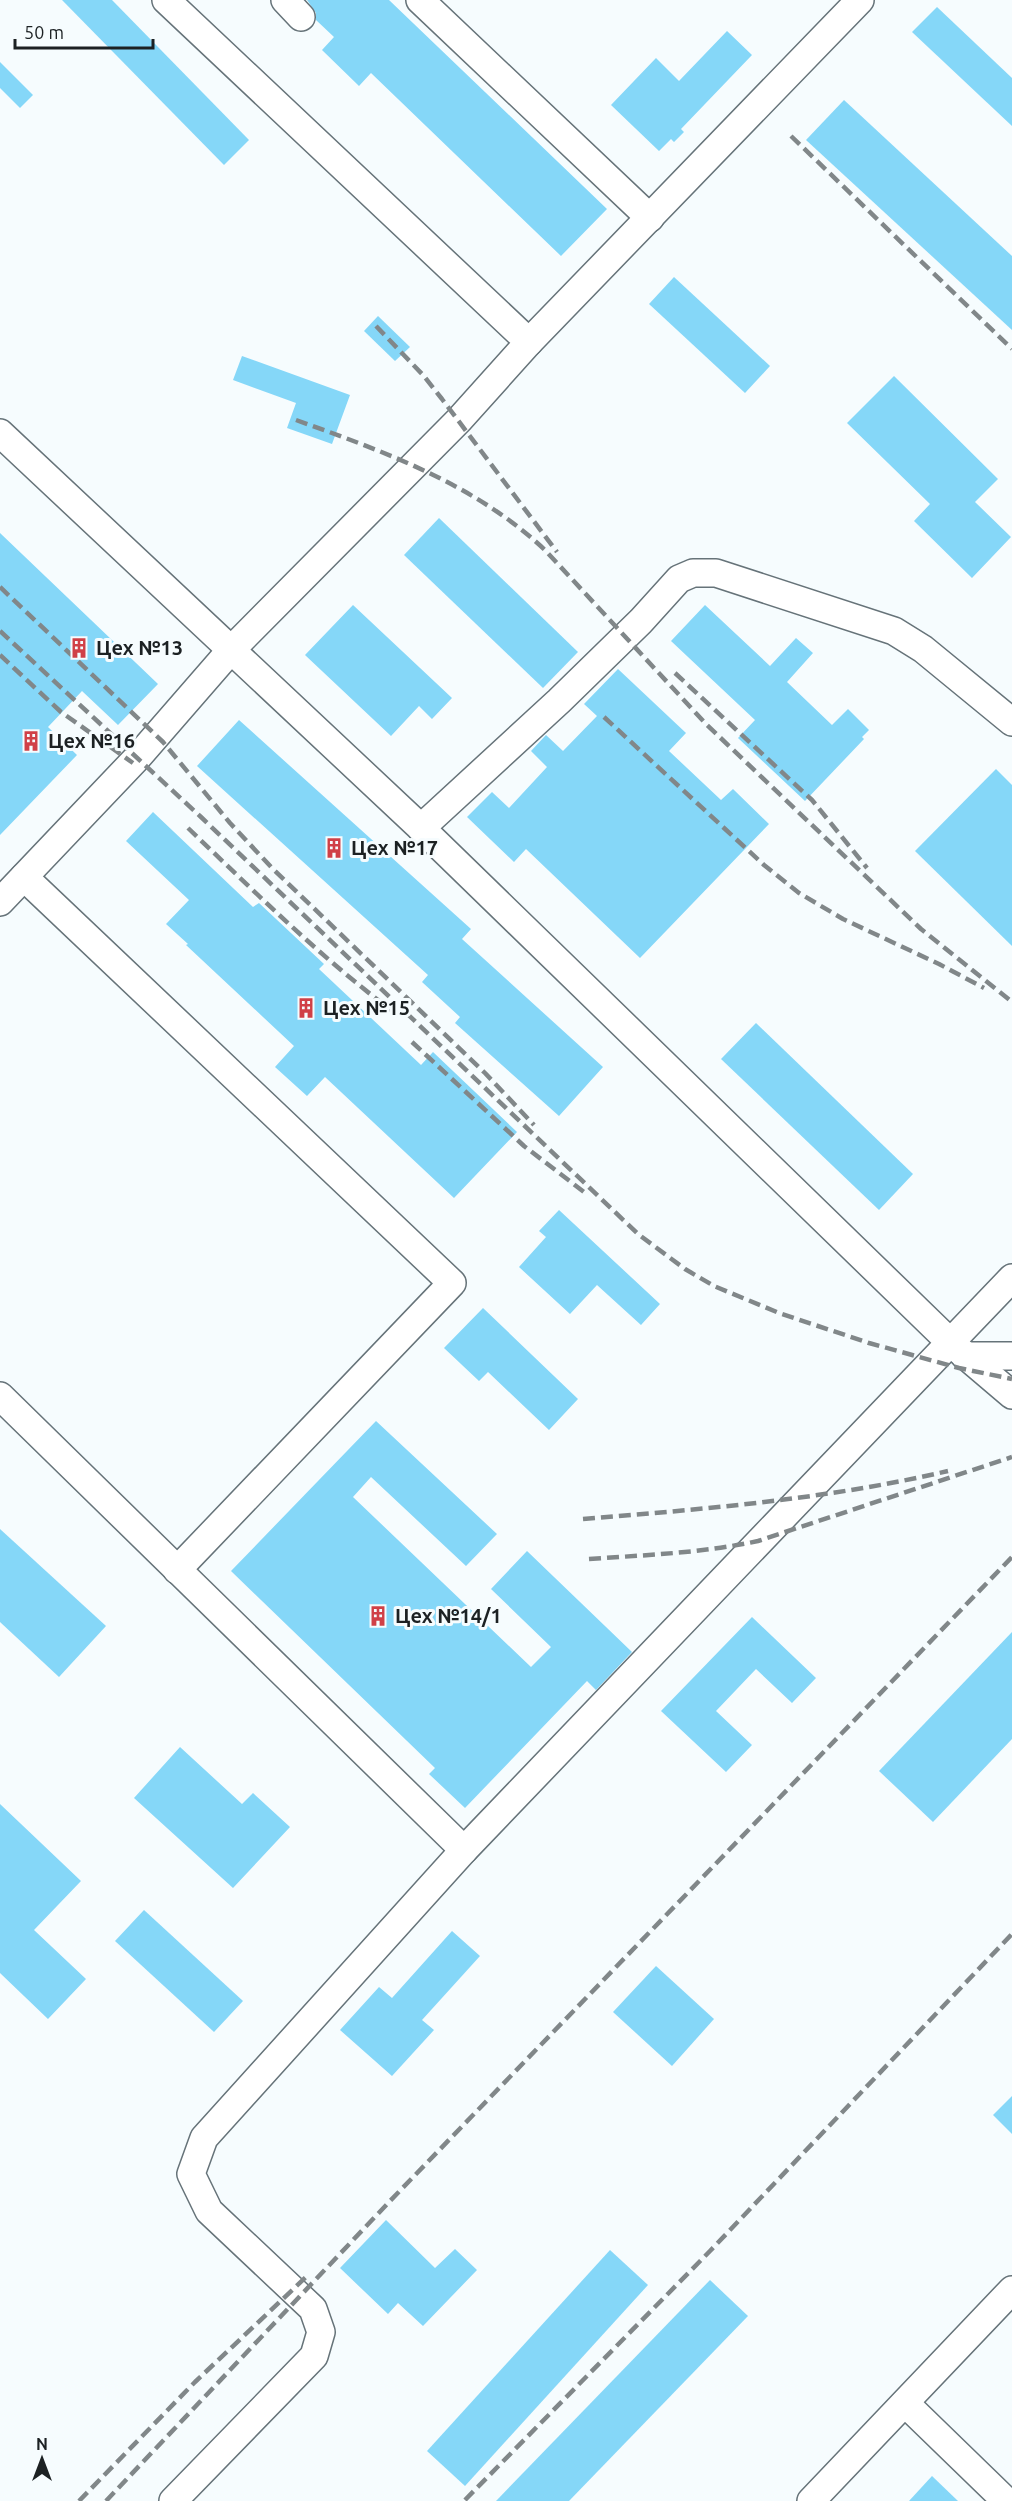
<svg xmlns="http://www.w3.org/2000/svg" width="1012" height="2501" font-family="Ubuntu,sans-serif">
<style>
.building{fill:#85d7f8}
.lines{fill:none;stroke-linecap:round;stroke-linejoin:round}
.minor-casing{stroke:#667379;stroke-width:30}
.minor{stroke:#fff;stroke-width:27}
.rail{stroke:#818789;stroke-width:4.5;stroke-dasharray:12 6;stroke-linecap:butt}
.labels{text-anchor:middle;stroke-width:6;stroke-linejoin:round;paint-order:stroke}
.poi-label{font-size:20px;font-weight:bold;fill:#1c2123;stroke:#f6fcfe;text-anchor:start}
</style>
<rect width="100%" height="100%" fill="#f6fcfe"/>
<g class="building">
<path d="M62,0h50l137,140 -25,25z"/>
<path d="M307,0h82l218,209 -46,47 -190,-183 -12,13 -37,-36 12,-13 -18,-17v-7z"/>
<path d="M937,7l75,71v48l-100,-94z"/>
<path d="M727,31l25,24 -71,74 3,3 -10,10 -3,-3 -12,12 -48,-46 45,-47 23,23z"/>
<path d="M0,62l33,33 -13,13 -20,-20z"/>
<path d="M844,100l168,156v74l-206,-190z"/>
<path d="M674,277l96,89 -25,27 -96,-89z"/>
<path d="M378,316l32,31 -15,14 -31,-30z"/>
<path d="M242,356l108,39 -18,49 -45,-16 9,-25 -63,-23z"/>
<path d="M894,376l104,103 -23,23 36,35 -39,41 -58,-57 16,-17 -83,-81z"/>
<path d="M439,518l139,134 -35,36 -139,-133z"/>
<path d="M0,533l158,151 -40,41 -36,-34 -34,36 29,28 -77,80z"/>
<path d="M353,605l99,93 -20,21 -13,-13 -28,30 -86,-81z"/>
<path d="M705,605l65,61 26,-28 17,15 -26,29 45,43 16,-16 21,21 -7,7 2,2 -59,62 -67,-63 17,-18 -84,-79z"/>
<path d="M618,669l68,64 -17,18 52,49 12,-11 36,35 -129,134 -114,-109 -12,13 -47,-45 25,-25 17,16 38,-41 -16,-16 15,-16 17,16 34,-35 -13,-12z"/>
<path d="M239,720l232,209 -9,10 141,128 -44,49 -104,-93 5,-6 -38,-35 6,-7 -231,-209z"/>
<path d="M996,769l16,16v161l-97,-95z"/>
<path d="M153,812l100,95 6,-4 65,61 -5,5 102,96 12,-13 84,80 -63,66 -129,-121 -18,19 -32,-29 19,-21 -108,-101 2,-1 -22,-20 23,-24 -63,-59z"/>
<path d="M756,1023l157,151 -34,36 -158,-151z"/>
<path d="M559,1210l101,94 -19,21 -44,-40 -27,29 -51,-47 27,-30 -7,-6z"/>
<path d="M483,1308l95,91 -29,31 -61,-58 -9,9 -35,-33z"/>
<path d="M376,1421l121,113 -31,32 -95,-89 -18,20 178,170 20,-20 -60,-58 36,-38 105,101 -36,38 -9,-9 -122,127 -36,-34 6,-6 -204,-197z"/>
<path d="M0,1529l106,97 -47,51 -59,-55z"/>
<path d="M752,1617l64,61 -24,25 -36,-34 -40,42 36,34 -26,27 -65,-61z"/>
<path d="M1012,1632v107l-79,83 -54,-51z"/>
<path d="M180,1747l62,57 11,-11 37,34 -57,61 -99,-90z"/>
<path d="M0,1804l81,77 -47,49 52,49 -38,40 -48,-46z"/>
<path d="M144,1910l99,91 -29,31 -99,-91z"/>
<path d="M452,1931l28,25 -58,64 12,10 -42,46 -52,-46 39,-43 13,11z"/>
<path d="M656,1966l58,53 -42,47 -59,-54z"/>
<path d="M1012,2096v38l-19,-19z"/>
<path d="M386,2220l49,48 20,-19 22,21 -54,56 -25,-23 -10,11 -48,-46z"/>
<path d="M610,2250l38,35 -183,201 -38,-35z"/>
<path d="M710,2280l38,36 -179,185h-73z"/>
<path d="M932,2476l26,25h-49z"/>
</g>
<g class="lines">
<g class="minor-casing">
<g id="minor">
<path d="M285,0l16,17"/>
<path d="M420,0l230,218"/>
<path d="M529,342l331,-342"/>
<path d="M0,433l421,395 531,516 60,51"/>
<path d="M421,828l138,-127 82,-80 38,-42 14,-6h23l178,58 29,18 89,73"/>
<path d="M24,877l428,406 -275,287"/>
<path d="M0,902l137,-144 93,-107 229,-231 70,-78 -363,-342"/>
<path d="M965,1356h47"/>
<path d="M0,1396l464,454"/>
<path d="M905,2403l101,98"/>
<path d="M173,2501l141,-145 7,-24 -8,-23 -104,-98 -18,-37 13,-36 260,-288 548,-572"/>
<path d="M811,2501l201,-211"/>
</g>
</g>
<use href="#minor" class="minor"/>
<g class="rail">
<path d="M791,136l221,213"/>
<path d="M376,326l47,49 19,24 115,153"/>
<path d="M296,420c89,32 179,64 249,130l161,174 215,205 91,73"/>
<path d="M0,587l163,155 67,81 42,45 213,205 49,52"/>
<path d="M0,631l201,186 437,417 47,35 29,17 65,27 90,30 90,25 53,11"/>
<path d="M0,655l61,57 72,51"/>
<path d="M675,673l137,127 55,68"/>
<path d="M604,717l160,148 35,28 44,26 96,45 45,24"/>
<path d="M188,828c69,66 135,132 211,188"/>
<path d="M412,1042l112,104 60,46"/>
<path d="M583,1519c122,-10 245,-20 365,-48"/>
<path d="M589,1559c57,-4 114,-6 169,-18l254,-84"/>
<path d="M465,2500l245,-249 302,-317"/>
<path d="M79,2501l116,-119 111,-105"/>
<path d="M106,2501l284,-300 622,-644"/>
</g>
</g>
<defs>
<g id="building-bare" transform="scale(1.62)"><path d="M-4-6H4V6H1V3H-1V6H-4ZM-2.5-4.3h1.7v1.8h-1.7ZM.8-4.3h1.7v1.8H.8ZM-2.5-1h1.7V.8h-1.7ZM.8-1h1.7V.8H.8Z" fill="#d04047" stroke="#f6fcfe" stroke-width="2.5" paint-order="stroke"/></g>
</defs>
<g fill-rule="evenodd">
<use href="#building-bare" x="79" y="648"/>
<use href="#building-bare" x="31" y="741"/>
<use href="#building-bare" x="334" y="848"/>
<use href="#building-bare" x="306" y="1008"/>
<use href="#building-bare" x="378" y="1616"/>
</g>
<g class="labels">
<g class="poi-label">
<text x="96" y="655">Цех №13</text>
<text x="48" y="748">Цех №16</text>
<text x="351" y="855">Цех №17</text>
<text x="323" y="1015">Цех №15</text>
<text x="395" y="1623">Цех №14/1</text>
</g>
</g>
<g transform="translate(42 2459)" stroke="#f6fcfe" stroke-width="4.5" paint-order="stroke">
<path d="M0-4.5L10 22L0 15L-10 22Z" fill="#1c2123"/>
<text y="-9" font-size="16" font-weight="bold" text-anchor="middle" fill="#1c2123">N</text>
</g>
<path d="M15 39v9h138v-9" fill="none" stroke="#1c2123" stroke-width="3"/>
<text x="24" y="39" font-size="18" fill="#1c2123" stroke="#f6fcfe" stroke-width="4.5" paint-order="stroke">50 m</text>
</svg>
